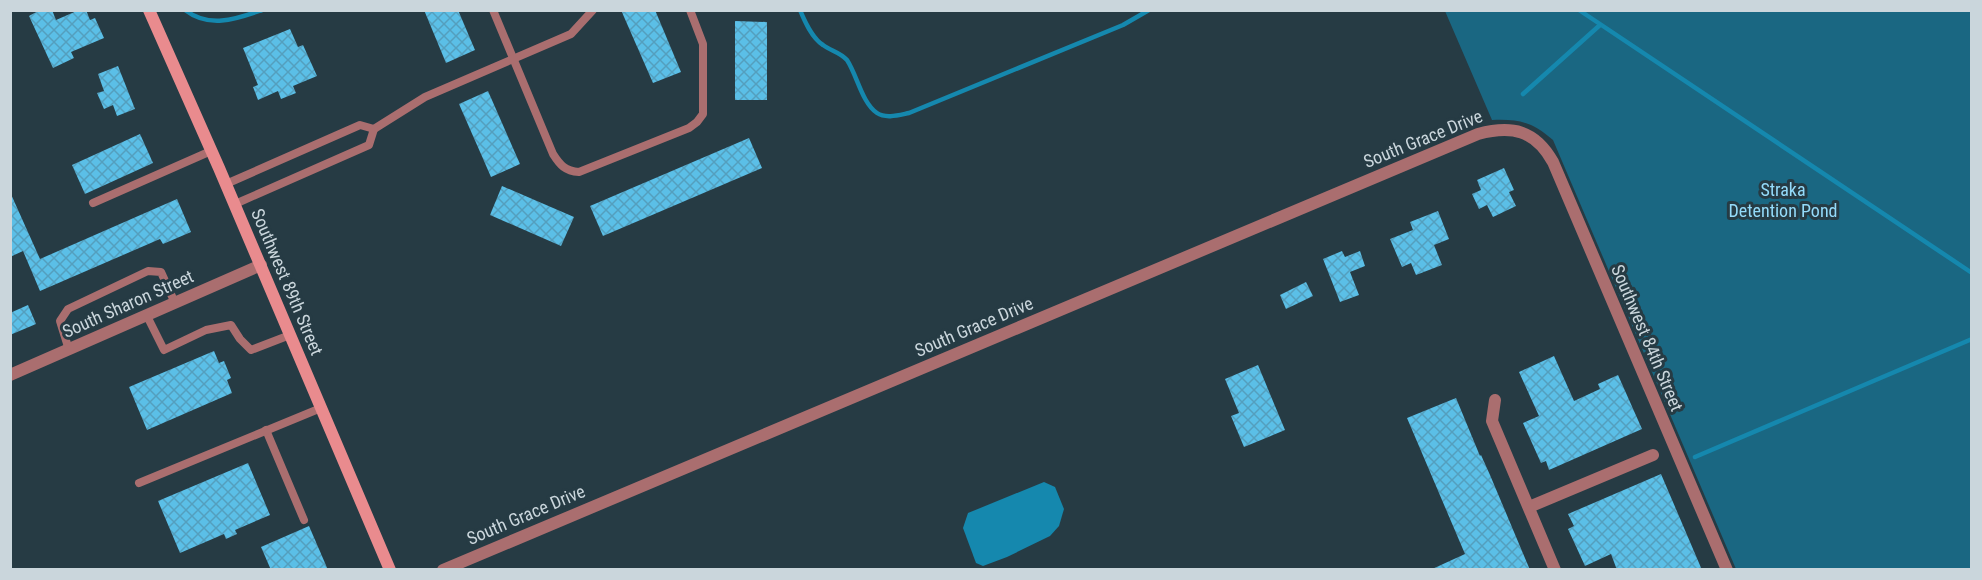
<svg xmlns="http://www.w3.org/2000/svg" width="1982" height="580" font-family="'Roboto Condensed',sans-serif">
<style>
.green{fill:#1a6782}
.water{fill:#1588ae}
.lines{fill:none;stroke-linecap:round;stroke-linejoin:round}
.stream{stroke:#1588ae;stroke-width:4.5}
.building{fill:url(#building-cross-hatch)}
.lane{stroke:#aa6e6f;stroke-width:8}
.street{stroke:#aa6e6f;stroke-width:12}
.secondary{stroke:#e98b8e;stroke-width:12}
.labels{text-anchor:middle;stroke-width:6;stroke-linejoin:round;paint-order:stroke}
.street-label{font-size:18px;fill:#cad6dc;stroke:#263b44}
.park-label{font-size:18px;fill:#94dbfa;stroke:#263b44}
</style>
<defs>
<pattern id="building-cross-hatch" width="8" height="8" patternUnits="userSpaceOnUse" patternTransform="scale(1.5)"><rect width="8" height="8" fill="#5bbfe7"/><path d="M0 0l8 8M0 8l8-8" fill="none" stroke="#549fbe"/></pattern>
</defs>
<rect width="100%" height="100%" fill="#263b44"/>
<path class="green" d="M1445,11h526v558h-235l-183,-429c-21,-18 -33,-21 -61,-20z"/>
<path class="water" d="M1044,482l11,5 9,22 -5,17 -9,10 -43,21 -24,9 -7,-3 -13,-35 5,-15z"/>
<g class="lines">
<g class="stream">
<path d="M185,10c25,19 51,9 77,0"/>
<path d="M800,10c5,12 12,28 23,35 8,6 17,7 24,15 10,15 15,43 30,53 9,6 22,2 32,0l214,-88 26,-15"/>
<path d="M1579,10l393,263"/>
<path d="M1523,94l77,-69"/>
<path d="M1695,457l277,-118"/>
</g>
</g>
<g class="building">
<path d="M40,10h12l4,10 23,-10h7l4,10 5,-2 9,20 -33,14 3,6 -21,10 -24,-52z"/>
<path d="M424,10h34l17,40 -29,13z"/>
<path d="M621,10h34l26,62 -28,11z"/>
<path d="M735,21l32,1v78h-32z"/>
<path d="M290,29l8,18 5,-2 14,31 -24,10 3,7 -15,6 -3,-8 -20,9 -5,-13 5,-2 -15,-37z"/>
<path d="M118,66l17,43 -18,7 -4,-11 -9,4 -7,-16 7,-2 -6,-17z"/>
<path d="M488,91l32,73 -29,13 -32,-73z"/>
<path d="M140,134l13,29 -68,31 -13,-29z"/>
<path d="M749,138l13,30 -159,68 -13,-30z"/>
<path d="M1504,168l10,22 -5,2 7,14 -23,11 -6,-12 -8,4 -7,-15 9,-4 -4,-10z"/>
<path d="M502,186l72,31 -13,29 -71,-31z"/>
<path d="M10,192l30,67 137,-60 14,33 -28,12 -3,-5 -120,52 -17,-40 -13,6z"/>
<path d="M1438,211l11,28 -15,6 8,20 -26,10 -5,-12 -9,4 -12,-28 23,-9 -3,-8z"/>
<path d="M1342,251l3,6 15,-6 5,15 -15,6 9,23 -19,7 -17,-43z"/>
<path d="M1306,282l7,14 -27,13 -6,-14z"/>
<path d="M28,305l8,19 -26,11v-22z"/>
<path d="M214,351l5,12 5,-2 7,17 -4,2 5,13 -85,37 -18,-43z"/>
<path d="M1554,356l20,45 26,-12 -2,-5 20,-9 24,54 -93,41 -3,-9 -5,2 -18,-40 16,-7 -20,-44z"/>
<path d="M1258,365l27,65 -41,17 -13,-31 8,-3 -14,-34z"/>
<path d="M1456,398l24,58 1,-1 9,20 40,95h-100l35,-16 -58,-136z"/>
<path d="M248,463l22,52 -35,15 2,4 -11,5 -2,-5 -44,19 -22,-52z"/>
<path d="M1661,474l41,96h-85l-6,-16 -26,12 -17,-37 6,-3 -6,-12z"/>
<path d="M309,526l19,44h-57l-10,-23z"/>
</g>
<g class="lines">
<g class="lane">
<path d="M493,10l60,144c7,11 12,17 26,18l110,-44 8,-6 6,-8v-70l-13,-34"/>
<path d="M374,129l51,-32 146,-63 22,-24"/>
<path d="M226,184l134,-59 14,4 -5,16 -134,59"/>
<path d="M93,203l118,-52"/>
<path d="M147,316l17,34 42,-20 25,-5 9,14 11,11 39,-15"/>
<path d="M69,350l-9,-29 8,-12 80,-38 13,1 14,31"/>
<path d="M266,430l38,90"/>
<path d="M139,483l182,-75"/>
</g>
<g class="street">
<path d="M10,375l251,-110"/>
<path d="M1495,400l-3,21 63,149"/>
<path d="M1529,507l124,-52"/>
<path d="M443,570l1035,-436c34,-9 57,-4 75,28l174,408"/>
</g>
<path class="secondary" d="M149,10l70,158 171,402"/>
</g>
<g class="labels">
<g class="street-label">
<text transform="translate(1423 139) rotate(-22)" y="6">South Grace Drive</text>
<text transform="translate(287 282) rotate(67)" y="6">Southwest 89th Street</text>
<text transform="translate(128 304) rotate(-24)" y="6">South Sharon Street</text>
<text transform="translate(974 327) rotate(-23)" y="6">South Grace Drive</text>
<text transform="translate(1647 338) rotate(67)" y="6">Southwest 84th Street</text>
<text transform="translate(526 515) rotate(-23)" y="6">South Grace Drive</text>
</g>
<g class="park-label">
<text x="1783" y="196">Straka<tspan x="1783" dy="21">Detention Pond</tspan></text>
</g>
</g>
<rect width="1982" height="580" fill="none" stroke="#cad6dc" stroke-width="24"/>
</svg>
